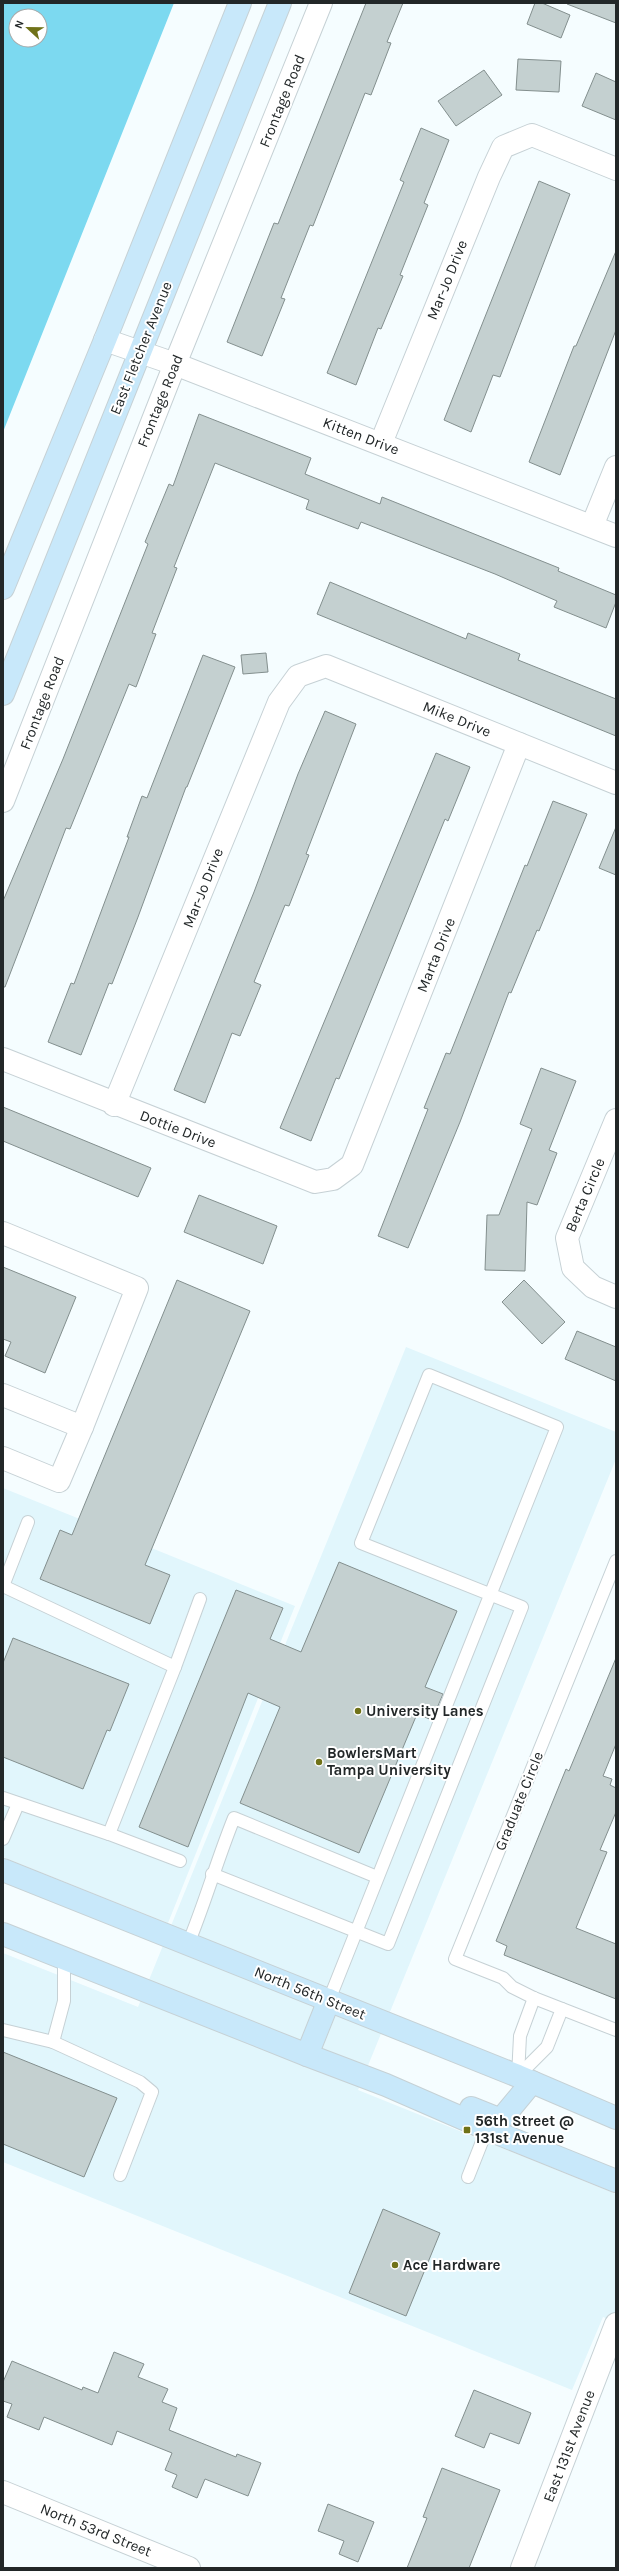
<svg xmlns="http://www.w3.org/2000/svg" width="619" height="2571" font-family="Karla,sans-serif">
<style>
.built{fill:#e1f6fc}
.forest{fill:#7cd9f0;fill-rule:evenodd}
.building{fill:#c4d0d0;stroke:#838f8e}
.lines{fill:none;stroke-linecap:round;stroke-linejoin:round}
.lane-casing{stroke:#c6d1d5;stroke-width:14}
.street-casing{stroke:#c6d1d5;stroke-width:24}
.secondary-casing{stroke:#c6d1d5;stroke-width:24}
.lane{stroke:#fff;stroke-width:12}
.street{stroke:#fff;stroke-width:22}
.secondary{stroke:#c8e8fa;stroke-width:22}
.poi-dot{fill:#707218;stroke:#fff;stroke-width:1.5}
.labels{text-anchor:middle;stroke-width:4;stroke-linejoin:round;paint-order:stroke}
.street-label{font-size:15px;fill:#222728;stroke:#fff}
.poi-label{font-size:15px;font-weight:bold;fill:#222728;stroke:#fff;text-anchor:start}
</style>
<rect width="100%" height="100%" fill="#f5fdff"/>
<g class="built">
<path d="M406,1347l210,85v27l-258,631 258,104v128l-13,-5 -31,73 -569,-228v-209l135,54z"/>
<path d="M3,1488l292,118 -127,317 -165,-66z"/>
</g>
<path class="forest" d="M3,3h171l-171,429zM16,16h24v24h-24z"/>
<g class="building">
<path d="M366,3h37l-16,39 4,1 -20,52 -6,-2 -52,133 -3,-1 -29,73 4,1 -23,57 -35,-14 47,-119 4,1z"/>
<path d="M535,3h7l28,12 -9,23 -34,-14z"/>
<path d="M567,3h49v20l-49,-19z"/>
<path d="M518,59l43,2 -2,31 -43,-2z"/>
<path d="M484,70l18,25 -46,31 -18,-25z"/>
<path d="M596,73l20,9v38l-34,-14z"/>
<path d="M421,128l28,12 -25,63 4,2 -28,70 3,1 -22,53 -3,-1 -22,57 -29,-12 77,-191 -4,-2z"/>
<path d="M539,181l31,13 -70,183 -7,-2 -22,57 -27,-12z"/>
<path d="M616,251v79l-56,145 -31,-13 45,-116h2z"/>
<path d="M199,414l112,44 -6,16 75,30 2,-7 177,71 -1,3 58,24v7l-10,26 -52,-21 3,-6 -62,-27 -134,-52 -3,7 -52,-20 3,-9 -94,-37 -41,104 3,1 -25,65 4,1 -20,53 -7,-3 -59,145 -4,-1 -61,159h-2v-86l60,-142 85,-215 -3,-2 24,-58 4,2z"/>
<path d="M330,582l136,57 2,-6 52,21 -2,6 98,39v37l-299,-122z"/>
<path d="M266,653l2,19 -25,2 -2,-19z"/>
<path d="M203,655l32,12 -48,120h-1l-48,130 -26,67 -3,-1 -28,72 -33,-13 23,-59 3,1 55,-147h-2l15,-41 5,2z"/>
<path d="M325,711l31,13 -50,130 3,1 -20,51 -4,-1 -31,77 7,3 -21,51 -8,-3 -27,70 -31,-13 80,-198 44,-118z"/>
<path d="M436,753l34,14 -22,54 -3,-2 -106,260 -3,-1 -25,63 -31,-13z"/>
<path d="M553,801l34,13 -48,117 -2,-1 -26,63 -2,-1 -49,130 -52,126 -30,-12 50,-127 -4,-1 22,-55 4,1 75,-189 2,1z"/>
<path d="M616,827v48l-17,-7z"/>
<path d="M541,1068l35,13 -27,69 8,3 -20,52 -10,-3 -2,69 -40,-1 2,-55h12l33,-86 -12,-5z"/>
<path d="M3,1107l148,61 -13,29 -135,-56z"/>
<path d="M199,1195l78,31 -14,38 -79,-32z"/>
<path d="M3,1267l73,30 -31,76 -40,-17 6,-14 -8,-3z"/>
<path d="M177,1280l73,31 -105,254 25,10 -20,49 -110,-45 20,-49 12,5z"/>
<path d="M524,1280l41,42 -23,22 -40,-42z"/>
<path d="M577,1331l39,16v34l-51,-22z"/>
<path d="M339,1562l118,49 -32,76 18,7 -11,26 -15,-6 -58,139 -119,-50 40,-96 -32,-14 -60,154 -49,-20 97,-237 47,18 -13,31 31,13z"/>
<path d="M13,1638l116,46 -19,47 -3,-1 -24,59 -80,-32v-94z"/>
<path d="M616,1658v86l-13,32 9,3 -2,6 6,3v24l-16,38 7,2 -31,76 40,16v55l-112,-44 3,-9 -11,-5 70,-172 3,2z"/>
<path d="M3,2052l114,46 -33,79 -81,-33z"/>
<path d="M383,2209l57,24 -34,83 -57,-23z"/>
<path d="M114,2352l30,12 -6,13 30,12 -6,13 15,6 -8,22 67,27 1,-3 24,9 -13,33 -43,-17 -8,19 -25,-11 5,-12 -12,-5 7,-17 -55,-22 -5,14 -68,-28 -5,13 -32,-13 5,-13 -9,-3v-19l9,-21 70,29 1,-3 15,6z"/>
<path d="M474,2390l57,23 -12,31 -29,-11 -6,15 -29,-12z"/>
<path d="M442,2468l58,22 -31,78h-62l20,-50 -4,-1z"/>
<path d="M328,2504l46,18 -16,40 -19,-8 5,-13 -26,-10z"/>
</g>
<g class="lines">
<g class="lane-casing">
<g id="lane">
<path d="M616,1561l-161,398 48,19 9,9 22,11 82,32"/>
<path d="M3,1586l172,81 -66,167 -106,-36"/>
<path d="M3,1586l25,-64"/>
<path d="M175,1667l25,-68"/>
<path d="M109,1834l71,27"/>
<path d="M3,1839l15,-35"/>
<path d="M212,1874l176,70 134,-337 -161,-64 68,-168 128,52c-77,191 -151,383 -228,573"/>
<path d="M188,1944c17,-41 29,-84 46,-126l143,59"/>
<path d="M3,2030l50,12 11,-41v-43"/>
<path d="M53,2042l87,40 12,10 -32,83"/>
<path d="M518,2076l29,-29 15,-38"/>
<path d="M518,2076l2,-40 14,-38"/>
<path d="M468,2177l19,-48"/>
</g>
</g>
<g class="street-casing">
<g id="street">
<path d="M105,340l70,24 441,172"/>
<path d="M381,443l108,-266 14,-30 29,-12 84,34"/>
<path d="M592,526l24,-59"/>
<path d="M3,801l172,-437 146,-361"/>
<path d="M3,1059l312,123 18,-3 19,-14 167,-421"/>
<path d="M114,1105l165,-403 19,-26 28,-10 290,117"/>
<path d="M616,1120l-49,118 6,30 20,19 23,10"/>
<path d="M3,1233l134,55 -55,139 -79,-32"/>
<path d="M3,1458l56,23 23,-54"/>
<path d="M3,2492l186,76"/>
<path d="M522,2568l94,-244"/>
</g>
</g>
<g class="secondary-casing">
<g id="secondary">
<path d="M3,588l102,-248 135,-337"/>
<path d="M3,694l277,-691"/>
<path d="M3,1870l515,206 98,42"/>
<path d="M3,1934l304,121 79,30 101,44 129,52"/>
<path d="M307,2055l22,-55"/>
<path d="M471,2108l25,10 7,-1 29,-35"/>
</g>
</g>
<use href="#lane" class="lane"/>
<use href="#street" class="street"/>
<use href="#secondary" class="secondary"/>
</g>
<g class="poi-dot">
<circle cx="358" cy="1711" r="4"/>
<circle cx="319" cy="1762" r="4"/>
<rect x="463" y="2126" width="8" height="8" rx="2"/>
<circle cx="395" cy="2265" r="4"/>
</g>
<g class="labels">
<g class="street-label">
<text transform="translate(282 101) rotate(-68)" y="5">Frontage Road</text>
<text transform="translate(447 280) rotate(-68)" y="5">Mar-Jo Drive</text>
<text transform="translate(141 348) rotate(-68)" y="5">East Fletcher Avenue</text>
<text transform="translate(160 401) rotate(-68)" y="5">Frontage Road</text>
<text transform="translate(361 436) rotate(21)" y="5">Kitten Drive</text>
<text transform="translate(42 703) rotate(-69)" y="5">Frontage Road</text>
<text transform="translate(457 719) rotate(22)" y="5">Mike Drive</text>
<text transform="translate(203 888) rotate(-68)" y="5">Mar-Jo Drive</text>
<text transform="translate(436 955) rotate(-68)" y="5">Marta Drive</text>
<text transform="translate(178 1129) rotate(21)" y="5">Dottie Drive</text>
<text transform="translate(585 1195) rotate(-67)" y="5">Berta Circle</text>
<text transform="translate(519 1801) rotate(-68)" y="5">Graduate Circle</text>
<text transform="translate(310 1993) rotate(22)" y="5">North 56th Street</text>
<text transform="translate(569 2446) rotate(-69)" y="5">East 131st Avenue</text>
<text transform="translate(96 2530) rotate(22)" y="5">North 53rd Street</text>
</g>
<g class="poi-label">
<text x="366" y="1716">University Lanes</text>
<text x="327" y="1758">BowlersMart<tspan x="327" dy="17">Tampa University</tspan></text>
<text x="475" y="2126">56th Street @<tspan x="475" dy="17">131st Avenue</tspan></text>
<text x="403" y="2270">Ace Hardware</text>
</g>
</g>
<rect width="619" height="2571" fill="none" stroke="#222728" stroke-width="8"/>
<g transform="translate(28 28) rotate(292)"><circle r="19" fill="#ffffff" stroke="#a7a9a9"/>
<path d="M0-3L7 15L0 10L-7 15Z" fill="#707218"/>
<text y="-6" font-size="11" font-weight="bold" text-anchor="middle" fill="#222728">N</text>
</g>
</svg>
